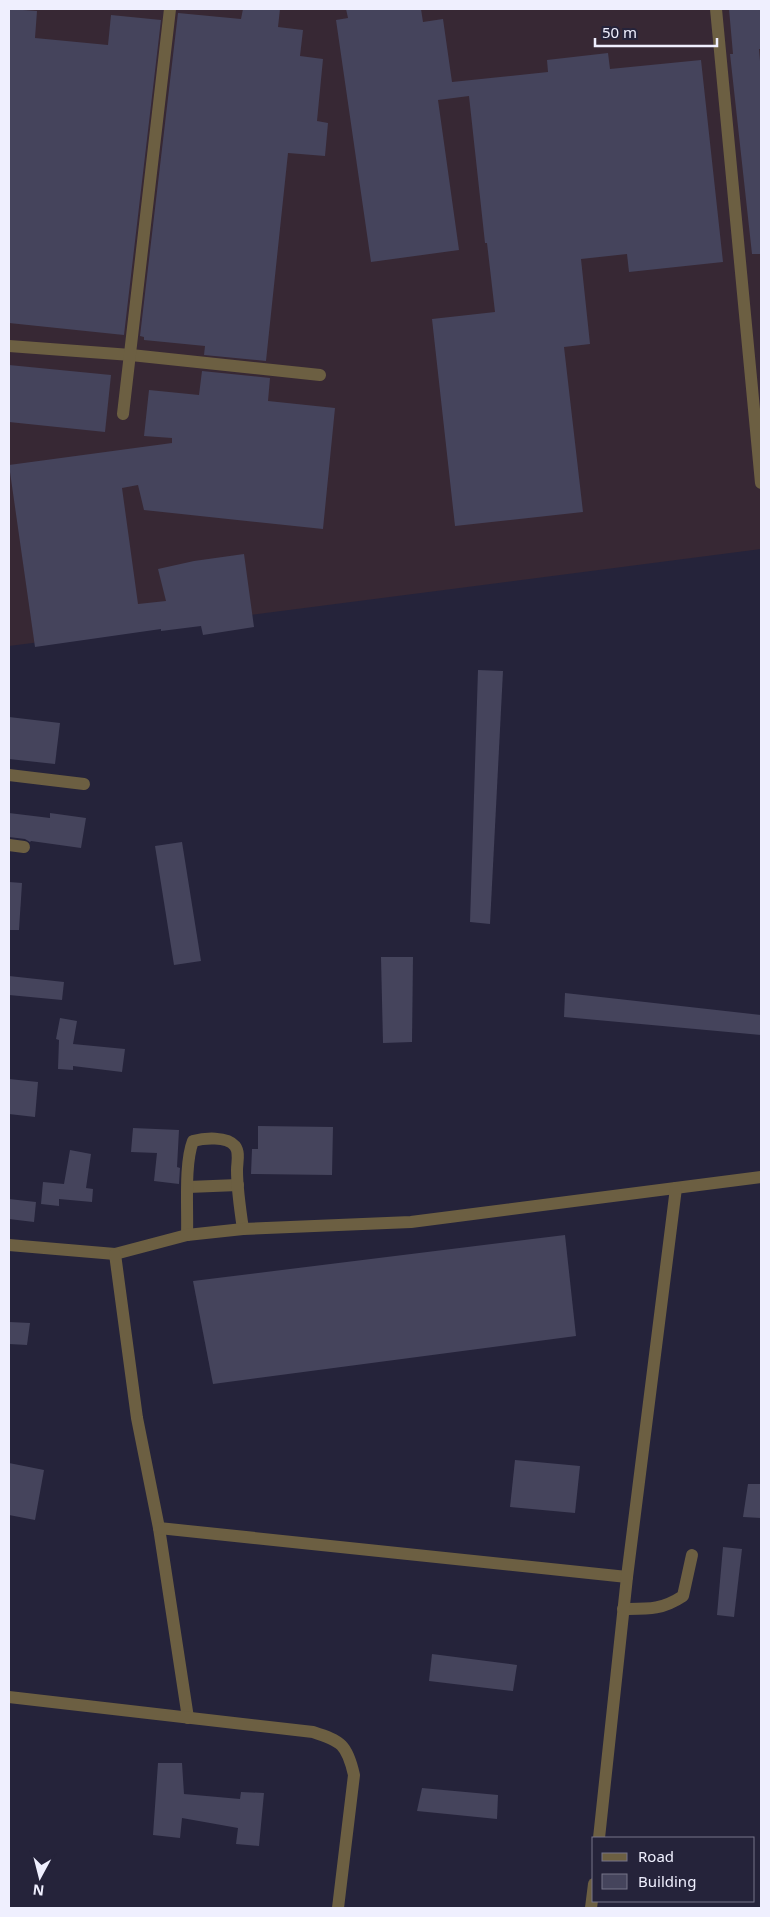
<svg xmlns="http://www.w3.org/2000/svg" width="770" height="1917" font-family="'Noto Sans',sans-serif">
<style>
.industrial{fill:#372834}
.building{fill:#45445c}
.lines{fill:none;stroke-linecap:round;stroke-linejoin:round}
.minor{stroke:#6c5f42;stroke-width:12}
</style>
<rect width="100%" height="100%" fill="#25233a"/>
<path class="industrial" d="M9,9h752v540l-752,97z"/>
<g class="building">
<path d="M9,9l28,2 -2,27 73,7 3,-30 50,5 -37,315 -115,-12z"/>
<path d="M243,9h37l-2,18 25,3 -3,26 23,3 -6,62 11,2 -3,33 -37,-3 -22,208 -62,-6 1,-9 -61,-6v-3l-4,-1 38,-323 63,6z"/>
<path d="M346,9h75l2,13 20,-3 9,63 96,-10 -1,-12 61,-7 2,16 91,-9 22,202 -94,10 -2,-18 -46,5 9,85 -26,3 19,165 -128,14 -23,-207 63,-7 -8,-69h-2l-16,-147 -31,4 21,150 -88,12 -35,-242 12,-2z"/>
<path d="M729,9h32v40h-2l2,24v181h-9l-22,-200h3z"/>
<path d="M9,365l102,10 -6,57 -96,-10z"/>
<path d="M202,371l68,7 -2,23 67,7 -12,121 -179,-19 -6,-25 -16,3 16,116 28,-3 -8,-32 36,-8 50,-7 10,73 -51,8 -2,-9 -40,5v-2l-126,18 -26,-182 163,-22v-5l-28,-2 5,-46 50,5z"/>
<path d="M478,670l25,1 -13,253 -20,-2z"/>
<path d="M9,717l51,6 -5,41 -46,-5z"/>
<path d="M9,813l41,5v-5l36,5 -5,30 -50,-7 -1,1 -5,-3 -16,-2z"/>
<path d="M182,842l19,119 -27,4 -19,-119z"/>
<path d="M9,882l13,1 -3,47h-10z"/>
<path d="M381,957h32l-1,85 -29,1z"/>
<path d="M9,976l55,6 -2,18 -53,-5z"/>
<path d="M565,993l196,22v20l-197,-18z"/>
<path d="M60,1018l17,3 -4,23 52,5 -3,23 -49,-6v4l-15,-1 1,-29 -3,-1z"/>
<path d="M9,1079l29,3 -3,35 -26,-3z"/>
<path d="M258,1126l75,1 -1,48 -81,-1 1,-25h6z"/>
<path d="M133,1128l46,2 -2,37 3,1 -1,16 -25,-3 3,-28 -26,-1z"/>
<path d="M70,1150l21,4 -5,34 7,1 -1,13 -33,-3v7l-18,-2 2,-22 21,2z"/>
<path d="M9,1199l27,3 -2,20 -25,-3z"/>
<path d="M565,1235l11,101 -363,48 -20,-103z"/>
<path d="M9,1322l21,1 -3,22 -18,-1z"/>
<path d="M515,1460l65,6 -5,47 -65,-6z"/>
<path d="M9,1463l35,7 -9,50 -26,-5z"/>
<path d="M748,1484h13v34l-18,-1z"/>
<path d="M723,1547l19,2 -8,68 -17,-2z"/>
<path d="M432,1654l85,11 -4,26 -84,-10z"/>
<path d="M158,1763h24l2,31 56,5 1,-7 23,1 -5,53 -23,-2 2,-16 -56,-10 -2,20 -27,-3z"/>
<path d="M422,1788l76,7 -1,24 -80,-8z"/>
</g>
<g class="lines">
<g class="minor">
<path d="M716,9l45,474"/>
<path d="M9,346l122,9 189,20"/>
<path d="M123,414l47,-405"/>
<path d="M9,775l75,9"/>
<path d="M9,845l15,2"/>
<path d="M188,1187l50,-2"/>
<path d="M187,1235c1,-25 -3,-71 6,-94 11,-3 34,-5 42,5 5,7 2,16 2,24 0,19 3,39 6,59"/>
<path d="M9,1245l106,9 72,-19 56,-6 168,-7 350,-45"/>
<path d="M115,1254l22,164 22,110 29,190"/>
<path d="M159,1528l468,49"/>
<path d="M623,1609c25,0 39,1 60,-13l9,-41"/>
<path d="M9,1697l304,35c28,9 34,12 41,43l-16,133"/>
<path d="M599,1838l28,-261 49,-389"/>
<path d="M591,1908l3,-24"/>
</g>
</g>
<rect width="770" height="1917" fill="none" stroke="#efeffe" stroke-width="20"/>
<rect x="592" y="1837" width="162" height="65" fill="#25233a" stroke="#767588"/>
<rect x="602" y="1853" width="25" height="8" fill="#6c5f42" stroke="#767588"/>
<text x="638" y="1862" font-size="15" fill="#efeffe">Road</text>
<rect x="602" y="1874" width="25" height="15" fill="#45445c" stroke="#767588"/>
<text x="638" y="1887" font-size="15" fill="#efeffe">Building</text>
<g transform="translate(40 1877) rotate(187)" stroke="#25233a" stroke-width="4" paint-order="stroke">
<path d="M0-4L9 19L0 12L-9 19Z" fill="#efeffe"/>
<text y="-8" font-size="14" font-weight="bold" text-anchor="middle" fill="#efeffe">N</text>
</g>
<path d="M595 38v8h122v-8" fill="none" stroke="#efeffe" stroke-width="2.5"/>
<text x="602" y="38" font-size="15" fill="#efeffe" stroke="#25233a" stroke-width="4" paint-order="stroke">50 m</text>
</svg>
